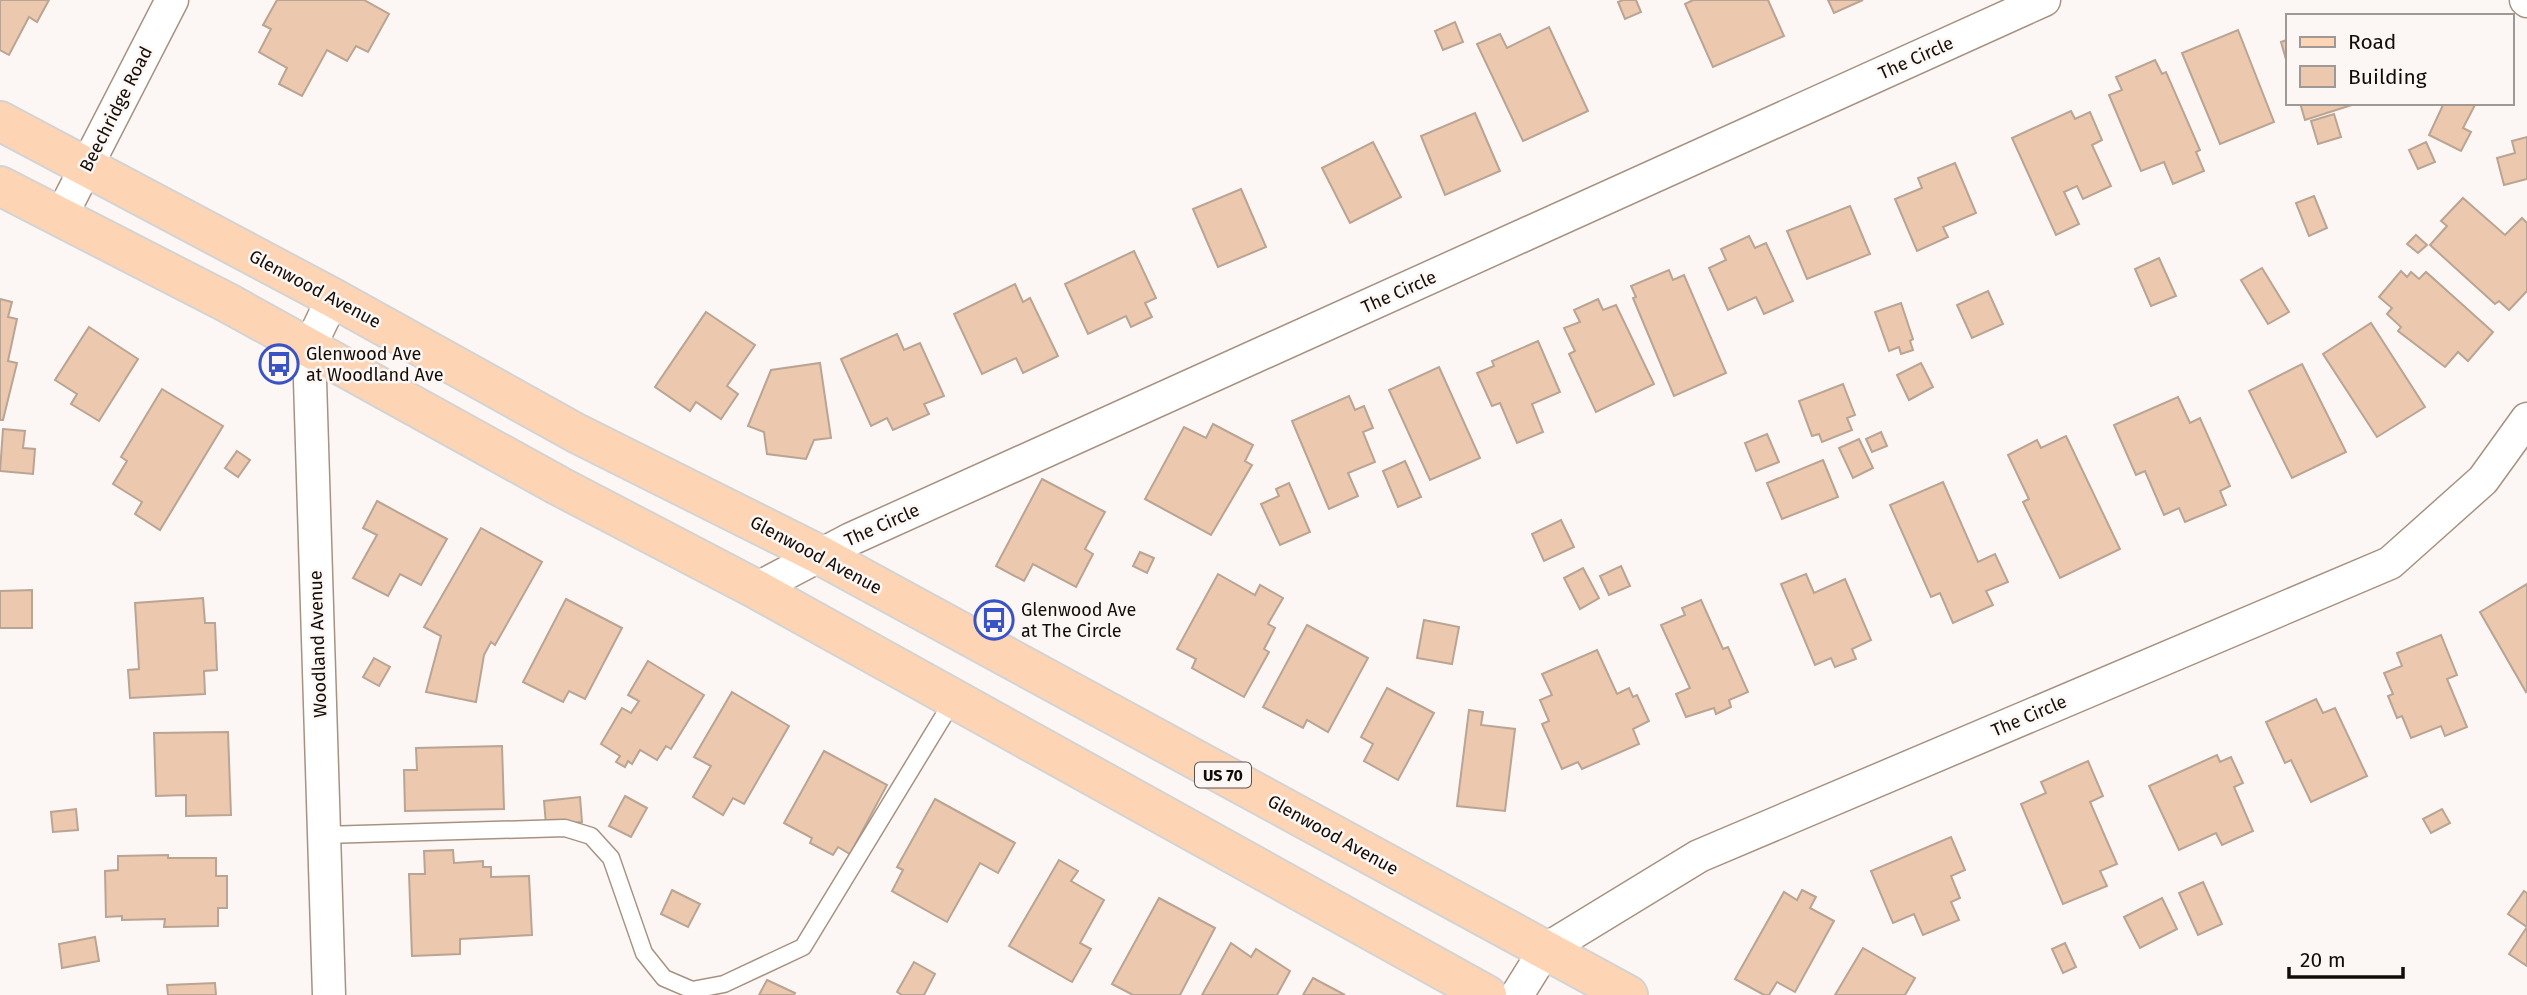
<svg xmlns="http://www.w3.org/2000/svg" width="2527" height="995" font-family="'Fira Sans',sans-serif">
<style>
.building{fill:#ebc8ae;stroke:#baa493;stroke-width:2}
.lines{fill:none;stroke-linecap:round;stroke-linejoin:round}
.service-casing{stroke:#a79281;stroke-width:19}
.minor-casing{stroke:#a79281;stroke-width:35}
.primary-casing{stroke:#d5d3d2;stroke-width:42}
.service{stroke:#fff;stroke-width:16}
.minor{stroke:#fff;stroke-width:32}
.primary{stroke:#fdd5b5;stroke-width:38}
.labels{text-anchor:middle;stroke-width:5;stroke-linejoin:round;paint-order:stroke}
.shield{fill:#fcf7f4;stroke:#5a534e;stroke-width:2}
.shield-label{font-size:16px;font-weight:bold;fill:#140d07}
.street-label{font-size:18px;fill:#140d07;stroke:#fcf7f4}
.poi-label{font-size:18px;fill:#140d07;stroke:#fcf7f4;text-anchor:start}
</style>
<rect width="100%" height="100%" fill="#fcf7f4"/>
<g class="building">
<path d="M0,0h49l-12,22 -8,-5 -20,38 -9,-5z"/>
<path d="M277,0h87l25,14 -21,38 -12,-6 -9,15 -20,-11 -25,46 -23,-12 8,-16 -28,-16 12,-23 -8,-4z"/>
<path d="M1623,0h13l5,12 -16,7 -7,-17z"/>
<path d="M1693,0h75l16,36 -71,31 -28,-63z"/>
<path d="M1828,0h35l-29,13z"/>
<path d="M1455,22l8,20 -20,8 -8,-19z"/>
<path d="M1549,27l39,84 -65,30 -46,-97 23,-10 7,14z"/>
<path d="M2238,30l36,92 -54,22 -38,-91z"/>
<path d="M2287,40v23l-6,-21z"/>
<path d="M2155,60l7,14 4,-2 34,78 -4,2 8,19 -31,13 -9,-22 -23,9 -32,-76 13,-5 -6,-13z"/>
<path d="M2300,103h58l-53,17z"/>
<path d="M2439,103h37l-13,25 8,4 -10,19 -32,-16 14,-30z"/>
<path d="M2071,111l4,8 15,-7 12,28 -10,5 19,41 -28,13 -6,-13 -13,6 15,32 -23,11 -44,-97z"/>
<path d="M1475,113l25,58 -55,24 -24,-59z"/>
<path d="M2334,114l7,23 -23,7 -7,-23z"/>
<path d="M2527,137v42l-23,6 -7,-27 18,-5 -3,-12z"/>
<path d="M1373,142l28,55 -51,26 -28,-55z"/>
<path d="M2426,142l9,20 -17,7 -9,-19z"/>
<path d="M1955,163l21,50 -33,14 5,10 -31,14 -22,-52 27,-11 -4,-10z"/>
<path d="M1241,189l25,58 -48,20 -25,-58z"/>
<path d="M2314,196l13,32 -18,8 -13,-33z"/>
<path d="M2463,198l42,37 17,-17 5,5v68l-18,19 -10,-9 -4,3 -65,-59 17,-19 -6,-5z"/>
<path d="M1850,206l20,48 -63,25 -20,-48z"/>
<path d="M2416,235l11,10 -9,8 -11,-9z"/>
<path d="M1749,236l6,12 11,-5 27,58 -29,13 -8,-17 -28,13 -19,-42 17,-8 -5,-11z"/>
<path d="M1134,251l22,47 -11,5 7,14 -21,10 -5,-11 -38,18 -23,-50z"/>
<path d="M2159,258l17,38 -25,10 -16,-37z"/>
<path d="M2262,268l27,44 -21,12 -27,-44z"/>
<path d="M1669,270l4,10 11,-5 42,98 -52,23 -41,-98 3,-1 -5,-11z"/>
<path d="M2401,271l6,6 4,-5 8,7 7,-7 67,60 -25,29 -10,-9 -13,15 -47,-36 3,-4 -14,-13 5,-6 -13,-11z"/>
<path d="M1015,284l8,18 7,-4 28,58 -35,17 -7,-15 -34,16 -28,-60z"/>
<path d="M1988,291l15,33 -31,14 -15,-33z"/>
<path d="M0,299l12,3 -4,15 9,2 -9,42 9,2 -14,57h-3z"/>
<path d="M1598,299l5,11 13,-5 38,79 -58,28 -27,-58 6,-3 -11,-23 16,-6 -6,-12z"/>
<path d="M1901,303l12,36 -3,2 3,9 -12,4 -2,-7 -10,4 -14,-39z"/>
<path d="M706,312l49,33 -28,41 11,8 -17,25 -25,-17 -6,9 -35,-24z"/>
<path d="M2371,323l54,84 -48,30 -54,-83z"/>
<path d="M89,327l49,32 -39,62 -28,-17 6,-10 -22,-14z"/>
<path d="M897,334l7,16 16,-7 24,53 -20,8 5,10 -36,16 -6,-12 -16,8 -30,-67z"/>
<path d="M1538,341l22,51 -28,12 11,28 -26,11 -17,-40 -8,3 -15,-33 17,-7 -2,-5z"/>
<path d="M820,363l11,75 -17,2 -8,19 -39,-5 -3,-22 -16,-6 23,-56z"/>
<path d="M1921,363l12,24 -24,13 -12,-25z"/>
<path d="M2302,364l44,88 -54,26 -43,-87z"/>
<path d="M1439,367l41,91 -50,22 -41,-90z"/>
<path d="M1843,384l12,31 -8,3 5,12 -30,12 -3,-8 -7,2 -13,-35z"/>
<path d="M162,389l61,37 -63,104 -25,-16 7,-12 -29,-18 14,-23 -6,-4z"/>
<path d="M1349,396l6,14 9,-4 9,22 -10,4 12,30 -27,11 10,23 -29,13 -37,-88z"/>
<path d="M2178,397l12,26 10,-5 30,68 -10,5 6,14 -41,17 -6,-14 -15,7 -19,-44 -9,4 -22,-50z"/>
<path d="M1213,424l40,21 -8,16 7,4 -41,70 -66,-36 39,-72 22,11z"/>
<path d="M3,429l22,2 -2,17 12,1 -2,25 -33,-3z"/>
<path d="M1881,432l6,14 -15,6 -6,-13z"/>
<path d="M1767,434l12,28 -23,9 -11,-28z"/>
<path d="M2066,436l54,113 -60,29 -37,-76 6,-3 -21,-44 29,-15 4,8z"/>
<path d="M1859,439l14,29 -20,10 -14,-30z"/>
<path d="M237,451l13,9 -12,17 -13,-9z"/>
<path d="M1823,460l15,37 -56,22 -15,-36z"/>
<path d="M1405,461l16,36 -23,10 -15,-36z"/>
<path d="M1042,479l63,33 -20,37 8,5 -17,33 -43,-23 -9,17 -28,-15z"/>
<path d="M1943,482l35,80 17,-8 13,28 -22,9 7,14 -40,18 -13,-30 -9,4 -41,-92z"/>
<path d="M1289,483l21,49 -30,13 -19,-41 18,-8 -3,-7z"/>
<path d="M377,501l70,38 -26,46 -21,-11 -12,22 -35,-18 24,-43 -14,-7z"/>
<path d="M1561,520l13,27 -30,14 -12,-27z"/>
<path d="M481,528l61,34 -47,83 -4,-3 -7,13 -8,47 -50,-10 15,-56 -17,-9z"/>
<path d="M1140,552l14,6 -7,15 -14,-7z"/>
<path d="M1621,566l9,20 -21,9 -9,-19z"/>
<path d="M1583,568l16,30 -19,11 -16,-31z"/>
<path d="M1218,574l37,21 5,-10 23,13 -15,26 7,4 -11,21 5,3 -25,45 -52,-29 4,-9 -19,-10z"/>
<path d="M1806,574l8,19 31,-14 26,61 -19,9 4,10 -21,8 -4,-9 -16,7 -34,-81z"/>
<path d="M2527,584v107l-1,1 -46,-80z"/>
<path d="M32,590v38h-32v-37z"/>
<path d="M203,598l2,25h10l2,47 -13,1 1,23 -75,4 -2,-28 11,-1 -4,-66z"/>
<path d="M566,599l56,29 -37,71 -16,-8 -6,11 -40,-20z"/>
<path d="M1701,600l22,49 5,-2 20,45 -19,8 2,7 -15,7 -2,-6 -28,9 -10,-23 14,-6 -29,-63 24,-10 -3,-7z"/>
<path d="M1424,620l35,7 -7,37 -35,-6z"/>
<path d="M1307,625l61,33 -40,74 -21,-12 -4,8 -40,-21z"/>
<path d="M2441,635l16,40 -10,4 20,48 -22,9 -4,-10 -30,12 -9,-22 -5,2 -9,-22 5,-2 -9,-21 18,-7 -5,-13z"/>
<path d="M1597,650l20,44 12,-6 4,9 4,-2 12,26 -16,8 6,15 -57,25 -4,-7 -16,7 -20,-45 7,-3 -9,-21 12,-5 -10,-21z"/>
<path d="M374,658l16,9 -11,19 -16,-9z"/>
<path d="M648,661l56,34 -33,54 -5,-3 -9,14 -17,-10 -8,14 -4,-3 -3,6 -9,-5 4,-6 -19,-12 21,-36 9,5 8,-12 -11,-6z"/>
<path d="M1387,688l47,25 -36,67 -34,-19 9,-17 -12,-7z"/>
<path d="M732,692l57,34 -45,78 -11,-6 -10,17 -30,-18 18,-31 -17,-9z"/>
<path d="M2316,699l7,14 12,-5 32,68 -56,26 -20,-42 -6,3 -19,-41z"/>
<path d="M1469,710l14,2 -2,13 34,4 -10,82 -48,-5z"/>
<path d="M228,732l3,83 -45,1v-21l-30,1 -2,-63z"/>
<path d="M502,746l2,63 -99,2 -1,-41h13l-1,-22z"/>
<path d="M824,751l63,34 -37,69 -12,-7 -5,8 -23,-12 2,-5 -28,-15z"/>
<path d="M2217,755l3,7 11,-5 12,26 -9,4 19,44 -31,14 -6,-12 -37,17 -30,-64z"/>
<path d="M2088,761l15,35 -13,6 27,62 -17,7 7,15 -44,18 -42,-100 25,-11 -5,-11z"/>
<path d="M625,796l22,12 -16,29 -22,-11z"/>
<path d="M580,797l2,25 -36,3 -2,-24z"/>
<path d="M935,799l80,44 -17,30 -18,-10 -33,59 -55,-31 11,-21 -6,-3z"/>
<path d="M76,809l2,21 -25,2 -2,-20z"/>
<path d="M2442,809l8,14 -19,10 -8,-14z"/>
<path d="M1951,837l14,33 -14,6 9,22 -9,4 8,18 -36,15 -9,-21 -21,9 -22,-52z"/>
<path d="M453,850l1,13 29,-2v6h8v10l38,-1 3,59 -72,4v15l-48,2 -3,-82h16l-1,-23z"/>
<path d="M168,855v3h48v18h11v32h-9v18l-54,1 1,-8 -43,1v-4l-16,1 -1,-46 13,-1v-14z"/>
<path d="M1059,860l19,11 -7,10 33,19 -24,43 11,6 -19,33 -63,-36z"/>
<path d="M2203,882l19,42 -24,11 -19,-42z"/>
<path d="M672,890l28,14 -12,23 -27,-13z"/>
<path d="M1802,890l14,7 -6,11 24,13 -39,71 -18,-10 -8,13h-5l-29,-16 49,-87 13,8z"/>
<path d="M2524,891l3,2v34l-19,-13z"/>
<path d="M1159,898l56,30 -35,67h-47l-21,-11z"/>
<path d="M2162,898l15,31 -37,19 -16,-31z"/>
<path d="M2527,927v39l-18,-12z"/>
<path d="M95,937l4,24 -37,7 -3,-24z"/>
<path d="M1231,943l20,14 5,-8 34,22 -13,24h-75z"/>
<path d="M2065,943l11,24 -13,6 -11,-24z"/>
<path d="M1863,948l52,30 -10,17h-70z"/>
<path d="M914,962l21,12 -11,21h-22l-5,-3z"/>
<path d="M1313,978l32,17h-42z"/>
<path d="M767,980l28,13 -1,2h-35z"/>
<path d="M215,983l1,12h-48l-1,-10z"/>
</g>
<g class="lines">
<g class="service-casing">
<path id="service" d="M324,835l241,-7 26,8 20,22 33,95 20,25 28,12 32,-6 79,-37 151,-248"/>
</g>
<g class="minor-casing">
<g id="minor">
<path d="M2526,0l1,1"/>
<path d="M60,218l112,-218"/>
<path d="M756,589l95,-50 1193,-539"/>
<path d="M329,995l-20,-647 24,-50"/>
<path d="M1517,995l28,-45 154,-94 691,-293 93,-83 44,-61"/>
</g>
</g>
<g class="primary-casing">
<g id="primary">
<path d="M0,121l333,177 243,135 242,121 810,441"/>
<path d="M0,186l228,117 331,183 197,103 731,406"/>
</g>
</g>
<use href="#service" class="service"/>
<use href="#minor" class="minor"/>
<use href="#primary" class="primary"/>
</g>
<defs>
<g id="bus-ring" transform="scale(2.0125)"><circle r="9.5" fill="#fcf7f4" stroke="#3952c4" stroke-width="1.5"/><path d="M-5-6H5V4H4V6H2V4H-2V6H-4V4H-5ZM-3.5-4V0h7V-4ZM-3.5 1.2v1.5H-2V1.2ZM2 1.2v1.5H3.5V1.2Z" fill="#3952c4"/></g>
</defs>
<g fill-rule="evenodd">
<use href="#bus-ring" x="279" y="364"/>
<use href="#bus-ring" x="994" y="620"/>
</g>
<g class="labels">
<rect class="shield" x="1195" y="762.5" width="56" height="25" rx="5"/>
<g class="shield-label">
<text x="1223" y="781">US 70</text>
</g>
<g class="street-label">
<text transform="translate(1916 58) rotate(-24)" y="6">The Circle</text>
<text transform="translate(116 109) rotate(-63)" y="6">Beechridge Road</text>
<text transform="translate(315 289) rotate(28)" y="6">Glenwood Avenue</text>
<text transform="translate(1399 292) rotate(-24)" y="6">The Circle</text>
<text transform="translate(882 525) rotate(-24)" y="6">The Circle</text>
<text transform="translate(816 555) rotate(28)" y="6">Glenwood Avenue</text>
<text transform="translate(318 644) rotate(-92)" y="6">Woodland Avenue</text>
<text transform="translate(2029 716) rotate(-23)" y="6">The Circle</text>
<text transform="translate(1333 835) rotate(29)" y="6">Glenwood Avenue</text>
</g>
<g class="poi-label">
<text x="306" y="360">Glenwood Ave<tspan x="306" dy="21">at Woodland Ave</tspan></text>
<text x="1021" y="616">Glenwood Ave<tspan x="1021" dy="21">at The Circle</tspan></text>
</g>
</g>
<rect x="2286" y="14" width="228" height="91" fill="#fcf7f4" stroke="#9f9995" stroke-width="2"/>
<rect x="2300" y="37" width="35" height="10" fill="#fdd5b5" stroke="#9f9995" stroke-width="2"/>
<text x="2348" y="49" font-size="21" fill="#140d07">Road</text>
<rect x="2300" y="66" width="35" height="21" fill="#ebc8ae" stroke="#9f9995" stroke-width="2"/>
<text x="2348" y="84" font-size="21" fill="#140d07">Building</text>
<path d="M2289 967v10h114v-10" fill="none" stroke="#140d07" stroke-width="3.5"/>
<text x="2300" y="967" font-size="21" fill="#140d07" stroke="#fcf7f4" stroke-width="5" paint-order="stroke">20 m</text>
</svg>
